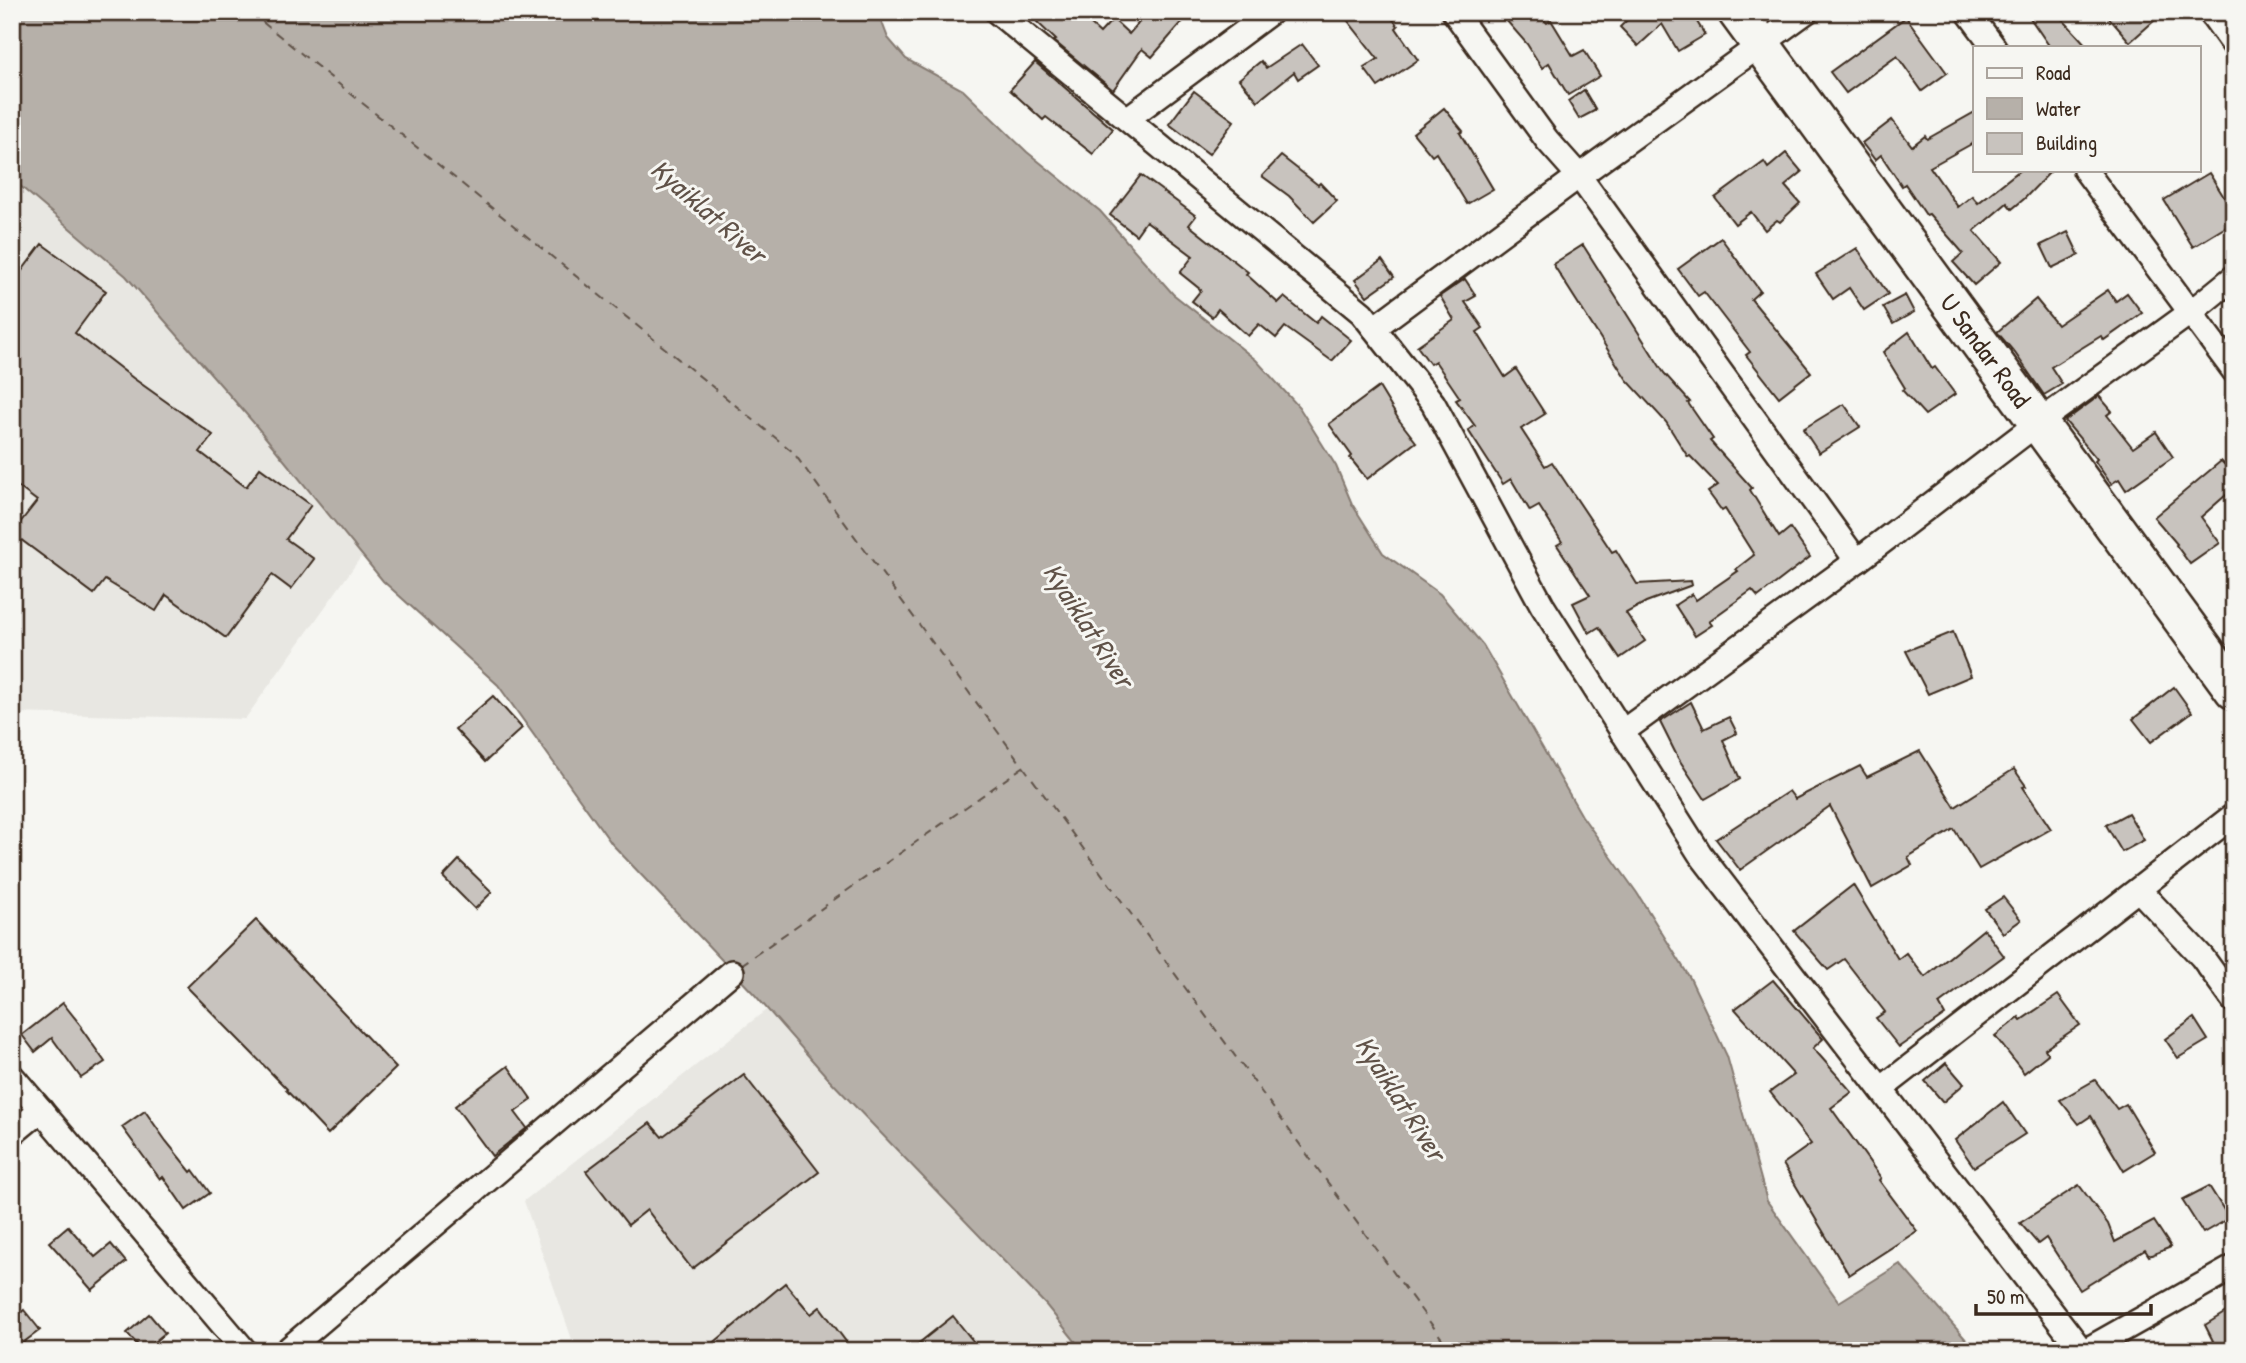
<svg xmlns="http://www.w3.org/2000/svg" width="2246" height="1363" font-family="'Patrick Hand',sans-serif">
<style>
.built{fill:#e8e7e2}
.water{fill:#b6b0a9;stroke:#857a71;stroke-width:2}
.lines{fill:none;stroke-linecap:round;stroke-linejoin:round}
.ferry{stroke:#605248;stroke-width:2;stroke-dasharray:9 7;stroke-linecap:butt}
.building{fill:#c8c3be;stroke:#3b2a1e;stroke-width:2}
.minor-casing{stroke:#3b2a1e;stroke-width:28}
.primary-casing{stroke:#3b2a1e;stroke-width:42}
.minor{stroke:#f6f6f2;stroke-width:23}
.primary{stroke:#f6f6f2;stroke-width:37}
.labels{text-anchor:middle;stroke-width:6;stroke-linejoin:round;paint-order:stroke}
.street-label{font-size:26px;fill:#3b2a1e;stroke:#f6f6f2}
.water-label{font-size:28px;font-style:italic;fill:#605248;stroke:#f6f6f2}
</style>
<rect width="100%" height="100%" fill="#f6f6f2"/>
<filter id="ink" filterUnits="userSpaceOnUse"><feTurbulence type="fractalNoise" baseFrequency=".0143" numOctaves="2"/><feDisplacementMap in="SourceGraphic" scale="14" xChannelSelector="R" yChannelSelector="G"/><feConvolveMatrix kernelMatrix="1 2 1 2 8 2 1 2 1" color-interpolation-filters="sRGB"/></filter>
<g filter="url(#ink)">
<g class="built">
<path d="M12,69l374,453 -141,197 -233,-6z"/>
<path d="M813,973l320,378h-557l-52,-150z"/>
</g>
<path class="water" d="M12,12h866l10,26 18,21 57,31 64,62 73,59 73,83 83,66 43,47 37,59 16,38 31,49 57,41 43,51 99,171 55,77 53,85 37,78 40,145 72,101 61,-38 76,87h-893l-37,-46 -219,-228 -72,-82 -143,-151 -114,-159 -115,-104 -130,-159 -127,-146 -114,-97z"/>
<g class="lines">
<g class="ferry">
<path d="M250,12l543,440 658,899"/>
<path d="M741,965l282,-198"/>
</g>
</g>
<g class="building">
<path d="M1046,12h31l23,21 13,-14 16,15 19,-22h43l-39,45 -10,-8 -29,41 -59,-49 2,-1 -19,-18z"/>
<path d="M1341,12h46l11,14 -2,2 22,32 -40,27 -14,-19 14,-9z"/>
<path d="M1499,12h38l10,11 4,-3 22,36 11,-6 16,26 -32,19 -19,-32 -7,5 -15,-24z"/>
<path d="M1635,12h56l14,23 -27,16 -16,-27 -24,22 -18,-19z"/>
<path d="M2026,12h30l32,35h-38z"/>
<path d="M2104,12h60l-34,30z"/>
<path d="M1906,17l41,56 -25,18 -25,-35 -51,37 -16,-21z"/>
<path d="M1302,44l16,21 -20,14 -4,-7 -36,29 -19,-22 22,-18 5,7z"/>
<path d="M1035,62l78,67 -20,25 -47,-37 -3,3 -33,-30z"/>
<path d="M1584,90l12,20 -17,9 -11,-18z"/>
<path d="M1194,91l40,30 -25,33 -40,-30z"/>
<path d="M1444,108l19,23 -3,2 33,56 -26,15 -31,-51 -4,3 -19,-23z"/>
<path d="M1975,112v30l-45,25 28,40 14,-11 6,7 42,-33h32l-28,29 -12,10 -5,-6 -33,28 27,31 -27,23 -21,-23 10,-9 -34,-39 -3,1 -21,-31 -3,2 -21,-31 -6,5 -13,-17 30,-23 20,26 13,-10 2,3z"/>
<path d="M1786,153l16,19 -17,14 15,17 -20,19 -3,-2 -12,10 -14,-18 -16,12 -20,-26 49,-36 4,6z"/>
<path d="M1281,156l37,29 2,-2 17,18 -23,21 -25,-26 -27,-20z"/>
<path d="M2209,173l25,40v9l-41,25 -29,-47z"/>
<path d="M1141,175l55,41 -7,9 59,47 -2,2 32,29 6,-6 32,26 5,-7 30,24 -19,21 -47,-34 -9,11 -17,-14 -11,12 -30,-27 -6,8 -20,-16 9,-11 -21,-17 13,-17 -47,-35 -10,14 -26,-20z"/>
<path d="M2068,232l11,23 -27,13 -11,-23z"/>
<path d="M1721,238l39,53 -9,8 60,73 -32,25 -33,-42 4,-3 -46,-60 -6,4 -20,-27z"/>
<path d="M42,244l64,47 -31,42 58,45 80,57 -13,17 46,35 14,-19 51,37 -25,34 28,20 -23,30 -19,-14 -46,63 -60,-43 -10,16 -51,-31 -11,14 -82,-61 25,-32 -25,-19v-198z"/>
<path d="M1583,245l81,128 26,29 -2,1 25,36 -3,2 42,47 -2,2 29,47 11,-9 20,29 -52,40 -6,-7 -43,31 3,4 -17,11 -20,-31 17,-11 4,6 42,-29 -2,-2 18,-14 -29,-46 -3,2 -14,-19 10,-7 -28,-29 -2,1 -22,-35 -39,-42 -74,-116z"/>
<path d="M1857,248l31,46 -24,16 -15,-22 -16,11 -17,-25z"/>
<path d="M1382,260l12,17 -27,19 -12,-16z"/>
<path d="M1465,279l11,17 -11,6 18,26 -6,4 28,45 11,-8 29,45 -24,15 24,37 7,-4 60,90 4,-2 21,34 54,-3 1,4 -46,17 -20,11 19,28 -25,17 -21,-31 -10,6 -16,-30 17,-8 -33,-50 5,-3 -23,-36 -9,5 -19,-32 -8,5 -35,-54 7,-4 -19,-26 4,-2 -25,-37 -5,3 -13,-18 37,-26 -14,-24z"/>
<path d="M2108,290l8,11 11,-8 15,20 -38,27 -3,-4 -50,31 11,17 -18,11 -29,-42 -18,-21 39,-33 21,26z"/>
<path d="M1905,295l9,17 -21,12 -10,-17z"/>
<path d="M1909,332l23,37 3,-2 20,27 -30,21 -23,-25 3,-2 -22,-36z"/>
<path d="M1379,387l20,33 17,22 -49,37 -17,-21 2,-2 -23,-32z"/>
<path d="M2099,396l13,15 -5,4 26,33 23,-16 17,25 -47,33 -7,-11 -8,5 -16,-23 2,-2 -32,-38z"/>
<path d="M1844,404l16,23 -41,26 -16,-24z"/>
<path d="M2221,461l13,13v14l-33,29 19,26 -30,21 -14,-19 1,-1 -23,-27z"/>
<path d="M1953,632l18,44 -43,18 -22,-43z"/>
<path d="M2174,687l18,25 -41,30 -18,-23z"/>
<path d="M493,696l29,32 -37,34 -30,-33z"/>
<path d="M1691,702l13,27 25,-12 8,16 -14,7 17,39 -35,20 -27,-41 -18,-36z"/>
<path d="M1920,751l35,56 59,-38 12,17 -3,1 28,42 -72,40 -25,-40 -46,28 4,8 -40,23 -42,-82 -90,64 -24,-31 73,-48 6,8 65,-33 7,11z"/>
<path d="M2128,813l16,27 -22,12 -16,-27z"/>
<path d="M459,860l33,32 -17,17 -32,-32z"/>
<path d="M1853,885l45,74 8,-6 19,24 59,-48 20,27 -65,48 6,11 -46,32 -23,-29 9,-6 -41,-53 -16,11 -34,-39z"/>
<path d="M2003,897l18,23 -18,13 -18,-24z"/>
<path d="M256,920l140,148 -68,66 -42,-44 1,-1 -100,-102z"/>
<path d="M1773,980l50,59 -10,9 39,44 -21,16 50,70 -2,2 38,51 -68,44 -66,-111 28,-20 -41,-52 24,-17 -59,-66z"/>
<path d="M2058,995l22,30 -35,24 3,5 -24,19 -29,-37 24,-19 2,3z"/>
<path d="M63,1003l19,24 -1,1 24,34 -24,16 -29,-40 -17,14 -13,-17z"/>
<path d="M2194,1018l14,22 -30,18 -13,-19z"/>
<path d="M1946,1063l18,21 -21,18 -18,-21z"/>
<path d="M508,1066l24,34 -17,12 12,16 -35,28 -37,-50z"/>
<path d="M744,1075l75,97 -127,97 -45,-59 -19,15 -42,-54 64,-48 12,14z"/>
<path d="M2095,1080l22,29 9,-5 29,48 -31,19 -33,-55 -12,8 -19,-24z"/>
<path d="M2003,1102l22,32 -51,33 -19,-27z"/>
<path d="M145,1111l21,30 25,31 2,-2 17,23 -24,17 -23,-33 -3,2 -38,-52z"/>
<path d="M2079,1185l29,39 7,18 39,-21 17,26 -22,9 -4,-6 -65,40 -34,-52 -8,6 -18,-21z"/>
<path d="M2209,1186l20,32 -26,15 -21,-33z"/>
<path d="M68,1226l27,31 16,-13 15,18 -34,28 -43,-48z"/>
<path d="M785,1283l26,31 9,-7 33,44h-149z"/>
<path d="M2234,1307v44h-16l-13,-26z"/>
<path d="M24,1310l16,20 -28,21v-32z"/>
<path d="M149,1314l16,19 -22,18 -16,-18z"/>
<path d="M953,1316l28,35h-72z"/>
</g>
<g class="lines">
<g class="minor-casing">
<g id="minor">
<path d="M997,12l365,301 71,90 109,202 158,249 382,497"/>
<path d="M1454,12l93,128 32,36 278,385"/>
<path d="M1968,12l26,35"/>
<path d="M2210,12l24,33"/>
<path d="M1127,119l144,-107"/>
<path d="M2085,170l149,201"/>
<path d="M1374,328l205,-152 227,-164"/>
<path d="M1622,732l235,-171 181,-138 153,-111 43,-35"/>
<path d="M2139,890l63,67 32,44"/>
<path d="M12,1076l233,275"/>
<path d="M1881,1089l353,-274"/>
<path d="M12,1134l29,-24"/>
<path d="M286,1351l446,-379"/>
<path d="M2085,1351l149,-84"/>
</g>
</g>
<g class="primary-casing">
<g id="primary">
<path id="s1" d="M1737,12l497,678"/>
</g>
</g>
<use href="#minor" class="minor"/>
<use href="#primary" class="primary"/>
</g>
</g>
<g class="labels">
<g class="street-label">
<text dy="9" stroke="none"><textPath href="#s1" startOffset="420">U Sandar Road</textPath></text>
</g>
<g class="water-label">
<text transform="translate(709 211) rotate(41)" y="10">Kyaiklat River</text>
<text transform="translate(1089 625) rotate(57)" y="10">Kyaiklat River</text>
<text transform="translate(1401 1098) rotate(57)" y="10">Kyaiklat River</text>
</g>
</g>
<rect width="2246" height="1363" fill="none" stroke="#f6f6f2" stroke-width="42"/>
<rect x="21" y="21" width="2204" height="1321" fill="none" stroke="#3b2a1e" stroke-width="2.5" filter="url(#ink)"/>
<rect x="1973" y="46" width="228" height="126" fill="#f6f6f2" stroke="#aba49d" stroke-width="2"/>
<rect x="1987" y="68" width="35" height="10" fill="#f6f6f2" stroke="#aba49d" stroke-width="2"/>
<text x="2036" y="80" font-size="21" fill="#3b2a1e">Road</text>
<rect x="1987" y="98" width="35" height="21" fill="#b6b0a9" stroke="#aba49d" stroke-width="2"/>
<text x="2036" y="116" font-size="21" fill="#3b2a1e">Water</text>
<rect x="1987" y="133" width="35" height="21" fill="#c8c3be" stroke="#aba49d" stroke-width="2"/>
<text x="2036" y="150" font-size="21" fill="#3b2a1e">Building</text>
<path d="M1976 1304v10h175v-10" fill="none" stroke="#3b2a1e" stroke-width="3.5"/>
<text x="1987" y="1304" font-size="21" fill="#3b2a1e" stroke="#f6f6f2" stroke-width="5" paint-order="stroke">50 m</text>
</svg>
